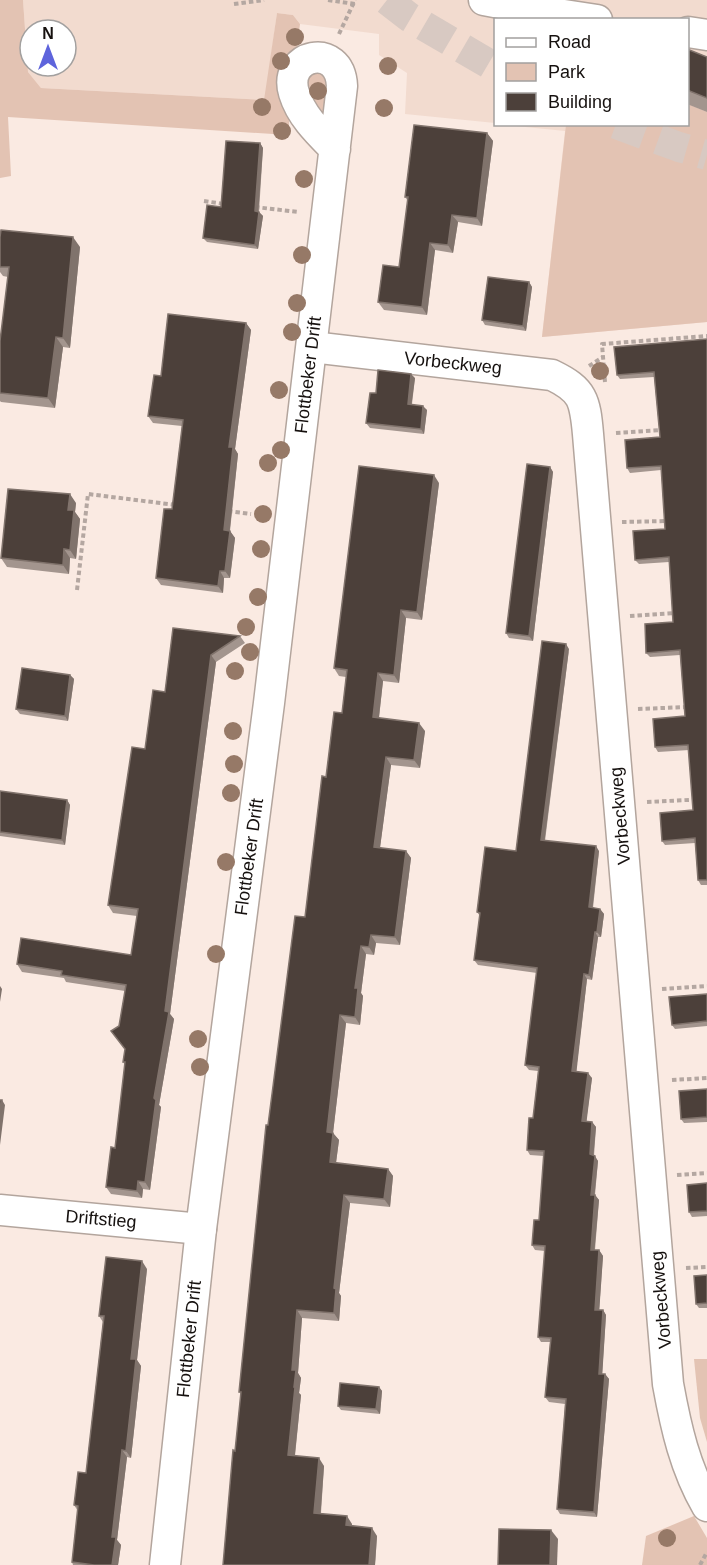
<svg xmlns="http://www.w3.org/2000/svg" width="707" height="1565" font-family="Arial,sans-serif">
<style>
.built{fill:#f2dbcf;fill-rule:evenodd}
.green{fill:#e3c3b3}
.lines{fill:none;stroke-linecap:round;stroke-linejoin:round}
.minor-tunnel{stroke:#d8c9c2;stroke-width:30;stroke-dasharray:30 15;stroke-linecap:butt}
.minor-casing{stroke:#b3a59d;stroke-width:33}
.path{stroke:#b4a7a1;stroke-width:4;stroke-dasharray:4.5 3;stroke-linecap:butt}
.minor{stroke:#fff;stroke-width:30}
.tree{fill:#967967}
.wall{fill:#a3958e}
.shaded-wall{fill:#80736c}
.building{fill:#4c403a;stroke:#80736c;stroke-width:1.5}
.labels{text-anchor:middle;stroke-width:6;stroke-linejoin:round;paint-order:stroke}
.street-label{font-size:18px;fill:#16110f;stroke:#fff}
</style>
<rect width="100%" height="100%" fill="#faeae2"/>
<path class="built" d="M23,0h684v322l-165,15 23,-206 -59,-6 182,-1v-104h-192l-1,103 -90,-9 2,-41 -28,-18v-21l-79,-10 -7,-9 -16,-2 -12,87 -224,-12 -13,-16zM30,30h36v36h-36z"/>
<g class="green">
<path d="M0,0h23l5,72 13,16 223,12 13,-87 16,2 7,9 -3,24 -8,6 -5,9 6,48 -2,24 -280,-18 3,59 -11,2z"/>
<path d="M313,71l12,1 6,7 -3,38 -7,2 -16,-44z"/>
<path d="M688,104l19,8v210l-165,15 24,-212 122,-1z"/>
<path d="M694,1359h13v83l-7,-24z"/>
<path d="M694,1516l13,22v27h-65l4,-29z"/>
</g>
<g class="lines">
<g class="minor-tunnel">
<path d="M387,0l22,17 87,51"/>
<path d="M616,124l63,23 28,8"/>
</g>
<g class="minor-casing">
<g id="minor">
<path d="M484,0l73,14 40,6"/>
<path d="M688,32l19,3"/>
<path d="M312,347l240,28c31,15 33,25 36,59l80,950c8,44 17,84 39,122"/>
<path d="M0,1210l201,19"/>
<path d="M165,1565l36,-336 68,-526 73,-617c-2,-45 -60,-32 -48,7 7,23 25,40 41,56"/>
</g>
</g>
<g class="path">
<path d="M328,0l27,4"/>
<path d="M234,4l30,-4"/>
<path d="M339,34l16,-34"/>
<path d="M204,201l20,3"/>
<path d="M255,207l43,5"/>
<path d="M589,366l14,-9"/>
<path d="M605,382l-3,-38 105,-8"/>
<path d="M616,433l46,-3"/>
<path d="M228,511l23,3"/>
<path d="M622,522l47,-1"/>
<path d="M77,590l11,-96 88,11"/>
<path d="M630,616l47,-3"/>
<path d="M638,709l50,-2"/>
<path d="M647,802l60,-3"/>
<path d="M662,989l45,-3"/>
<path d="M672,1080l35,-2"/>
<path d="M677,1175l30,-2"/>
<path d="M686,1268l21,-1"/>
<path d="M700,1565l7,-13"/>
</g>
<use href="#minor" class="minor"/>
</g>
<g class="tree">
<circle cx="295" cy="37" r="9"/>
<circle cx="281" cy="61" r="9"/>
<circle cx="388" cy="66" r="9"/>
<circle cx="318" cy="91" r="9"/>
<circle cx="262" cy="107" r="9"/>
<circle cx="384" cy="108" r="9"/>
<circle cx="282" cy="131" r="9"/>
<circle cx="304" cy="179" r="9"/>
<circle cx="302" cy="255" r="9"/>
<circle cx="297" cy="303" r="9"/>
<circle cx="292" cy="332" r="9"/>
<circle cx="600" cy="371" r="9"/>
<circle cx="279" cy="390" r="9"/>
<circle cx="281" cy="450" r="9"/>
<circle cx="268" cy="463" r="9"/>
<circle cx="263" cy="514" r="9"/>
<circle cx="261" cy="549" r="9"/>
<circle cx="258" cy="597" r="9"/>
<circle cx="246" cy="627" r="9"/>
<circle cx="250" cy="652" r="9"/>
<circle cx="235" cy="671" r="9"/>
<circle cx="233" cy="731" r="9"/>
<circle cx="234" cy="764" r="9"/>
<circle cx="231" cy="793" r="9"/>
<circle cx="226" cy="862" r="9"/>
<circle cx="216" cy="954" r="9"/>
<circle cx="198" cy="1039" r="9"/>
<circle cx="200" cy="1067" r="9"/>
<circle cx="667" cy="1538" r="9"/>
</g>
<g class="wall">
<path d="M687,49l20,8v55l-20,-8z"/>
<path d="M487,133l6,8 -11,85 -24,-4 -5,31 -18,-3 -8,65 -43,-5 -6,-8 21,-35 9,-66 -3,-4z"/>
<path d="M260,143l3,5 -4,64 4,4 -5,33 -51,-7 -4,-4z"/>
<path d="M0,237l80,10 -10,101 -7,-1 -8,61 -54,-6 -1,-1v-60l8,-64 -5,-1 -3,-4z"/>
<path d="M529,282l3,5 -6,44 -41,-6 -3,-5z"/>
<path d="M246,323l5,7 -16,119 3,5 -8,77 5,7 -5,40h-6l-1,15 -62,-8 -5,-7 16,-69 10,-83 -29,-3 -5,-7 13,-40z"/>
<path d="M707,339v546h-6l-3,-5 -3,-37 -30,2 -3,-4 31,-31 -4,-60 -31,2 -3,-5 30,-31 -5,-61 -30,2 -4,-4 27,-31 -4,-60 -30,2 -4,-4 30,-31 -4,-59 -31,3 -3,-5 33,-31 -6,-60 -34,2 -3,-4z"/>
<path d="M415,378l-3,26 15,6 -3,24 -54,-6 -4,-5 10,-30z"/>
<path d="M550,467l3,5 -20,169 -24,-3 -3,-5z"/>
<path d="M439,483l-17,137 -16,-2 -7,65 -16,-2 -4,37 46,13 -5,37 -29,-3 -11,83 26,3 5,7 -11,87 -24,-2 -2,12 -8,-1 -5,39 2,3 -3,29 -14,-2 -13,110 6,7 -3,23 52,6 5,7 -3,31 -40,-4 -11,90 2,3 -2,25 -37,-3 -4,55 3,5 -2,15 2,2 -6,61 29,10 -3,47 31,11v2l25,10 -2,29 -140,-114 6,-57 -2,-2 29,-267 37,-208 21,-140 16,-64 4,-36 -7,-1 -5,-8z"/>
<path d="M76,503l-1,9 5,7 -4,40 -6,-1 -1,16 -62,-7 -6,-9z"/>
<path d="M173,628l67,8 5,7 -29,19 -46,352 4,5 -15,86 2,2 -11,83 -7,-1 -1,9 -31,-4 -5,-7 9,-39 10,-83 -2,-3 2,-13 -14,-18 8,-5 6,-35 -59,-9 -2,-4 -42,-6 -5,-8 114,-9 6,-39 -24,-3 -5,-8 37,-156 20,-57z"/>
<path d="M569,649l-24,192 54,10 -6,57 7,1 4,5 -3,23h-3l-6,43 -5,-1 -11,92 16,7 -6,44h6l4,5 -2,29 4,5 -3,34 4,5 -4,50h4l4,6 -4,54h4l3,5 -4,59h3l4,5 -12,138 -37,-3 -3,-5 8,-105 -16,-2 -4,-5 5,-55h-9l-3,-5 7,-86 -10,-1 -3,-5 7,-25 5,-64 -14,-1 -3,-5 6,-32 5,-47 -9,-1 -4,-5 12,-92 -59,-8 -4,-5 6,-44 -3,-4 39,-61z"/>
<path d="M70,675l4,4 -6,42 -48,-7 -4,-5z"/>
<path d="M0,791l67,9 3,5 -5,40 -65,-9z"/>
<path d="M707,994v32l-32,3 -3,-4z"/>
<path d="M707,1089v33l-23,1 -3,-4z"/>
<path d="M707,1183v33l-15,1 -3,-5z"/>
<path d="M147,1269l-10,91 4,6 -10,92 -4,-1 -10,83 4,5 -3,20h-45l-1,-3 6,-51 -4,-6 12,-32 17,-151 -4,-6z"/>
<path d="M707,1275v33h-8l-3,-4z"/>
<path d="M379,1387l3,4 -2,23 -39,-4 -3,-4z"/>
</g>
<g class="shaded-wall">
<path d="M487,133l6,8 -11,85 -5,-8z"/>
<path d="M260,143l3,5 -5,68 -3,-5z"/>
<path d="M259,212l4,4 -5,33 -3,-4z"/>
<path d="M452,215l6,7 -5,31 -5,-8z"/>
<path d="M73,237l7,10 -10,101 -7,-10z"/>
<path d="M430,243l5,7 -8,65 -5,-8z"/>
<path d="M529,282l3,5 -6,44 -3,-5z"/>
<path d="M246,323l5,7 -16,119 3,5 -9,83 -5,-7 5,-83z"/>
<path d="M56,337l7,10 -8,61 -7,-10z"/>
<path d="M411,374l4,4 -4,30 -3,-4z"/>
<path d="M423,406l4,4 -3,24 -3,-5z"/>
<path d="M550,467l3,5 -20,169 -4,-5z"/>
<path d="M434,475l5,8 -17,137 -5,-8z"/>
<path d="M70,494l6,9 -1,9 5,7 -4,40 -6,-9 -2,-40z"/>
<path d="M230,531l5,7 -5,40 -5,-7z"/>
<path d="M64,549l6,9 -1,16 -6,-9z"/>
<path d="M220,571l4,7 -1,15 -5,-7z"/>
<path d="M401,610l5,8 -7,65 -5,-8z"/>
<path d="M566,644l3,5 -25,196 -3,-5z"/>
<path d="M211,655l5,7 -46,352 4,5 -15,86 2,2 -11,83 -5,-8 9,-84z"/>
<path d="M378,673l5,8 -5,44 -5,-8z"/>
<path d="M70,675l4,4 -6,42 -3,-5z"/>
<path d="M419,723l6,8 -5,37 -6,-8z"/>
<path d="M386,757l5,8 -12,90 -5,-8z"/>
<path d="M67,800l3,5 -5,40 -3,-5z"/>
<path d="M596,846l3,5 -7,61 -3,-5z"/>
<path d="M406,851l5,7 -11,87 -5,-8z"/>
<path d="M600,909l4,5 -3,23 -4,-5z"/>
<path d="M595,932l3,5 -6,43 -3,-5z"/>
<path d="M371,935l5,8 -2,12 -5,-8z"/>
<path d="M361,946l5,8 -5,39 2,3 -3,29 -5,-8v-29z"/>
<path d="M584,974l3,5 -11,97 -4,-5z"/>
<path d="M0,986l2,3 -2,13z"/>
<path d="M340,1015l6,8 -13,110 6,7 -4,30 -5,-8 -3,-30z"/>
<path d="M588,1073l4,5 -6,48 -4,-5z"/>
<path d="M2,1100l3,5 -5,40v-31z"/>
<path d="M592,1122l4,5 -3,33 -3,-6z"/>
<path d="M595,1156l3,5 -4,39 -3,-5z"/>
<path d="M388,1169l5,7 -3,31 -6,-8z"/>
<path d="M138,1181l5,8 -1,9 -5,-7z"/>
<path d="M344,1195l6,8 -11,90 2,3 -2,25 -5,-8v-25z"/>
<path d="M595,1195l4,5 -5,55 -3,-5z"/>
<path d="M599,1250l4,6 -4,59 -4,-5z"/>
<path d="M142,1261l5,8 -10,91 4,6 -10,92 -5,-7 5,-92z"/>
<path d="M297,1310l5,8 -4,55 3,5 -2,15 2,2 -7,68 -6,-8 6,-68 -2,-17z"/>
<path d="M603,1310l3,5 -4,64 -3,-5z"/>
<path d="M605,1374l4,5 -12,138 -3,-5z"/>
<path d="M379,1387l3,4 -2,23 -4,-5z"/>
<path d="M122,1450l5,7 -10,83 4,5 -3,20h-6v-28z"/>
<path d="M319,1458l5,8 -4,55 -6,-8z"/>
<path d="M347,1516l5,8 -1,9 -5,-8z"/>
<path d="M372,1528l5,8 -2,29h-6z"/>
<path d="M551,1530l7,9 -1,26h-7z"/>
</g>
<g class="building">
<path d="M687,49l20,8v41l-20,-8z"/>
<path d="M414,125l73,8 -10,85 -25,-3 -4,30 -18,-2 -8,64 -44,-5 5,-37 16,2 9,-70h-3z"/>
<path d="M226,141l34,2 -5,68 4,1 -4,33 -52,-7 4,-33 14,2z"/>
<path d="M1,230l72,7 -10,101 -7,-1 -8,61 -48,-5v-52l9,-74h-9v-30z"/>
<path d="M488,277l41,5 -6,44 -41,-6z"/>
<path d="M168,314l78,9 -17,124h4l-9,83 6,1 -5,40h-5l-2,15 -62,-8 8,-69h8l11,-89 -35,-4 6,-41 7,1z"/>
<path d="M707,339v541h-9l-3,-42 -33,3 -2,-28 33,-3 -5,-65 -33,2 -2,-28 32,-3 -5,-66 -34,3 -1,-29 28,-2 -4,-65 -34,3 -2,-29 32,-2 -4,-63 -34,2 -2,-28 35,-3 -6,-65 -37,3 -3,-28z"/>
<path d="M378,370l33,4 -3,30 15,2 -2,23 -55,-6 4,-30h6z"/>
<path d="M527,464l23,3 -21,169 -23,-3z"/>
<path d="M359,466l75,9 -17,137 -16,-2 -7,65 -16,-2 -5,44 46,6 -5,37 -28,-3 -12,90 32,4 -11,86 -24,-2 -2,12 -8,-1 -6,42h3l-3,29 -15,-2 -13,117 6,1 -3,29 58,7 -4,30 -40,-4 -10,93 2,1 -2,24 -37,-3 -5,60h4l-2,17h1l-7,68 31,3 -5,55 33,3 -1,9 26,3 -3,37h-146l10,-115 2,1 6,-59h-2l27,-267h2l27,-209 10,1 17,-141 4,1 8,-65 8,1 5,-43 -13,-2z"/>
<path d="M8,489l62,5 -2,16h6l-4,40 -6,-1 -1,16 -62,-7z"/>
<path d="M173,628l67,8 -29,19 -46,356 4,1 -15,86 2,2 -11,82 -7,-1 -1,10 -31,-4 5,-40 4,1 10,-86h-2l2,-13 -14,-18 8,-5 7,-41 -65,-10 1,-4 -45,-7 4,-26 110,17 7,-46 -30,-4 24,-158 13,2 8,-59 12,2z"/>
<path d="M542,641l24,3 -25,196 55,6 -7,61 11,2 -3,23h-2l-6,43 -5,-1 -12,97 16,2 -6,48 10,1 -2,32 5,2 -4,39h4l-4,55h8l-4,60h8l-4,64h6l-11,138 -37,-3 9,-110 -21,-2 6,-59 -13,-1 7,-91 -13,-1 2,-25h5l5,-69 -17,-1 2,-32h4l6,-51 -14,-2 12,-97 -63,-8 6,-47 -3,-1 8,-65 31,4z"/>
<path d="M22,668l48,7 -5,41 -49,-7z"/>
<path d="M0,791l67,9 -5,40 -62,-8z"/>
<path d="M707,994v27l-35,4 -3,-28z"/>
<path d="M707,1089v28l-26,2 -2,-28z"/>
<path d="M0,1100h2l-2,14z"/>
<path d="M707,1183v28l-18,1 -2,-27z"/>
<path d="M106,1257l36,4 -11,98h5l-10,92 -4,-1 -10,87h4l-4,28h-18l-22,-3 6,-56 -4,-1 4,-33 8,1 18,-157h-5z"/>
<path d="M707,1275v28l-11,1 -2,-28z"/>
<path d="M340,1383l39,4 -3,22 -38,-3z"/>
<path d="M499,1529l52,1 -1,35h-52z"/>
</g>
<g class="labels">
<g class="street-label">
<text transform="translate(453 363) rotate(6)" y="6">Vorbeckweg</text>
<text transform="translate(308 375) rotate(-83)" y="6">Flottbeker Drift</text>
<text transform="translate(620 816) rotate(-95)" y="6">Vorbeckweg</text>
<text transform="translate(249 857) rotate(-82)" y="6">Flottbeker Drift</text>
<text transform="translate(101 1219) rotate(5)" y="6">Driftstieg</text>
<text transform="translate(661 1300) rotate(-95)" y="6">Vorbeckweg</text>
<text transform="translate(189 1339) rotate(-84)" y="6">Flottbeker Drift</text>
</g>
</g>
<rect x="494" y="18" width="195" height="108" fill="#ffffff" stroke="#a2a09f" stroke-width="1.5"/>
<rect x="506" y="38" width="30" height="9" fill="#ffffff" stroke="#a2a09f" stroke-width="1.5"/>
<text x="548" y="48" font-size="18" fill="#16110f">Road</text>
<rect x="506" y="63" width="30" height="18" fill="#e3c3b3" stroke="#a2a09f" stroke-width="1.5"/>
<text x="548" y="78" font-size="18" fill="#16110f">Park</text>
<rect x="506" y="93" width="30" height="18" fill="#4c403a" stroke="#a2a09f" stroke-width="1.5"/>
<text x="548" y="108" font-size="18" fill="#16110f">Building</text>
<g transform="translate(48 48)"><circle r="28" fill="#ffffff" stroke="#a2a09f" stroke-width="1.5"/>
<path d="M0-4.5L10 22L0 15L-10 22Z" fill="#5e64dc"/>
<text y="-9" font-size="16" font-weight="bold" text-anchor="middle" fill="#16110f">N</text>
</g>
</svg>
